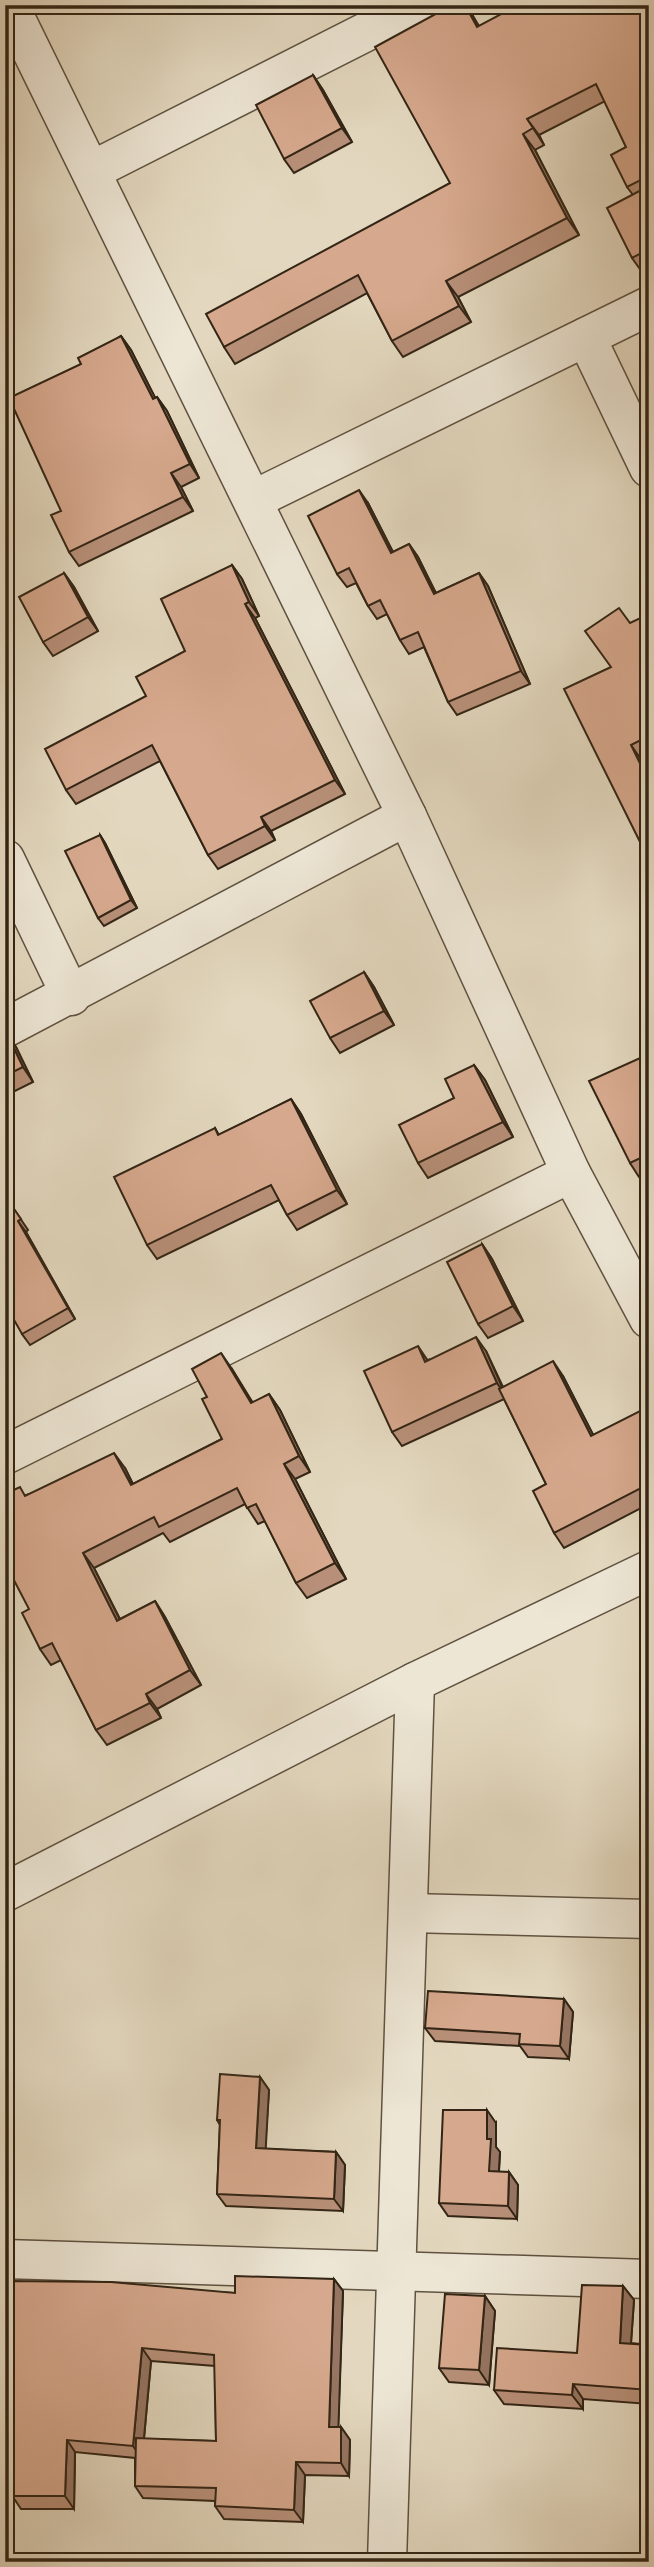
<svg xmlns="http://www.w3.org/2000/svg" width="654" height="2567" font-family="'Libre Bodoni',serif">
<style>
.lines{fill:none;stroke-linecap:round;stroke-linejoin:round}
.minor-casing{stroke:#5f5240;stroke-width:41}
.minor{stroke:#ede6d5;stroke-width:38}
.wall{fill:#b89079;stroke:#332515;stroke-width:2;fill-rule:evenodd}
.shaded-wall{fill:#967663;stroke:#332515;stroke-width:2}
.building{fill:#d6a88d;stroke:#332515;stroke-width:2}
</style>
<rect width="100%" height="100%" fill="#e3d8bf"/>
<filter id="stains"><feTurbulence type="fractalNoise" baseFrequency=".00286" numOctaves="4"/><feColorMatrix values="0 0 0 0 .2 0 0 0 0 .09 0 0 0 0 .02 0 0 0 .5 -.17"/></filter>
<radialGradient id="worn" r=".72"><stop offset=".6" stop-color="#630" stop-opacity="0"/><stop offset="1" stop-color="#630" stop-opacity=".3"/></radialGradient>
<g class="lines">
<g class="minor-casing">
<g id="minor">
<path d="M9,5l398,811 164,357 78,146"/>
<path d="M91,171l328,-166"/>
<path d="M586,337l63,131"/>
<path d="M253,500l396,-194"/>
<path d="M5,859l66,137"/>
<path d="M5,1028l402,-212"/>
<path d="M5,1455l566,-282"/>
<path d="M5,1892l410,-210 234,-112"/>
<path d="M409,1913l240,6"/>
<path d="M5,2259l644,20"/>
<path d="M387,2562l28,-880"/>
</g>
</g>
<use href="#minor" class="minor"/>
</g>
<g class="wall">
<path d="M452,5h14l13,21 170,-21v264l-7,3 -10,-14 1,-63 -6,-8 -1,-40 -21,-46 -66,34 5,10 -9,5 44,85 -121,62 13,25 -68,35 -11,-16 -25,-48 -132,71 -11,-17 226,-164z"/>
<path d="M313,75l10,15 29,52 -58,31 -10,-14z"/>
<path d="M121,336l10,14 24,48 2,-1 10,14 32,67 -18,9 12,24 -114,55 -10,-14 -8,-41 20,-147z"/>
<path d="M368,503l25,49 16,-8 9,13 18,36 43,-20 9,13 42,98 -73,31 -9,-13 -24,-55 -15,7 -9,-14 -13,-26 -10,5 -9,-13 -12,-23 -9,4 -10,-13z"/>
<path d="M232,565l10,14 17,37 -4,2 90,176 -74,37 4,9 -57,29 -10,-14 -48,-94 -84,43 -10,-14 119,-139z"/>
<path d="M64,573l10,14 24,44 -45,25 -10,-14z"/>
<path d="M649,614v140l-9,4 9,102 -38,-193z"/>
<path d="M100,835l5,8 32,65 -33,18 -6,-8z"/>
<path d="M364,972l10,15 20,38 -54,28 -10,-15z"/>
<path d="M5,1033l11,14 17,35 -28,14z"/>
<path d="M649,1054v118l-10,5 -9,-14z"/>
<path d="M474,1065l11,15 28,57 -85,41 -10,-15 36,-65z"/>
<path d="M291,1099l10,15 46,90 -50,26 -10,-15 -8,-15 -122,59 -10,-14 68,-117 4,7z"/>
<path d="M5,1196l23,34 -2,2 49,87 -45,26 -8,-11z"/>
<path d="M482,1244l10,15 31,62 -35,17 -10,-14z"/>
<path d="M486,1351l17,36 60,-11 30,59 56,-15v84l-85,44 -10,-15 -8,-49 -42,-85 -102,47 -10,-14 35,-72z"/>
<path d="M232,1369l21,34 16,-9 11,16 30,62 -15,7 51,100 -39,19 -11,-15 -31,-62 -7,3 -13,-20 -75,38 -7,-9 -69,35 26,51 35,-18 10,16 36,68 -44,24 4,9 -54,27 -11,-15 -35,-70 -10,5 -11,-16 -11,-40 -3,-114 99,-27 8,16 89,-45 -15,-42z"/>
<path d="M5,1710l7,14 -7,4z"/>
<path d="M564,1999l9,13 -4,47 -41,-2 -8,-11 -85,-5 -10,-13z"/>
<path d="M260,2077l9,13 -4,59 71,3 9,13 -2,46 -117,-5 -9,-12 3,-69 -3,-5z"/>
<path d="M496,2123v24l4,5 -1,20h10l9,13 -1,34 -69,-3 -9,-13z"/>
<path d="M334,2279l9,12 -5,136h3l9,13 -1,36 -44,-1 -2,47 -79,-3 -9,-13v-5l-72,-3 -8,-12v-28l-60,-6 -1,57h-53l-6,-9h-10v-219l230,12zM151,2361l64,5 1,75 -72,-2z"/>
<path d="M623,2286l11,14 -3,43 18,2v59l-66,-5v10l-79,-5 -10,-14 83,-37z"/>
<path d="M485,2296l10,15 -6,74 -40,-3 -10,-14z"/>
</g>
<g class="shaded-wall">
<path d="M465,5l8,11 15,27 -11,-16z"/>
<path d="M313,75l10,15 29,52 -10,-14z"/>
<path d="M527,119l12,16 5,10 -11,-17z"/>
<path d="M523,134l12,16 44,85 -12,-17z"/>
<path d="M446,281l12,16 13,25 -12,-16z"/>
<path d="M121,336l10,14 32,63 -10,-14z"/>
<path d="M157,397l10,14 32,67 -9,-14z"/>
<path d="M171,473l10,14 12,24 -10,-14z"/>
<path d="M359,490l9,13 32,63 -9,-13z"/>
<path d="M409,544l9,13 25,51 -9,-14z"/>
<path d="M232,565l10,14 17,37 -10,-14z"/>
<path d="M64,573l10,14 24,44 -10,-14z"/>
<path d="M479,573l9,13 42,98 -9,-13z"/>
<path d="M245,604l10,14 90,176 -10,-14z"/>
<path d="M631,745l9,13 9,18v6z"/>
<path d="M261,817l10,14 4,9 -10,-14z"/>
<path d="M100,835l5,8 32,65 -6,-8z"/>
<path d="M364,972l10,15 20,38 -10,-14z"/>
<path d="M6,1032l10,15 17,35 -10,-15z"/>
<path d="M474,1065l11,15 28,57 -10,-15z"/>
<path d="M291,1099l10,15 46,90 -10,-14z"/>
<path d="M18,1221l8,11 49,87 -7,-11z"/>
<path d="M482,1244l10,15 31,62 -10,-15z"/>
<path d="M476,1337l10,14 21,47 -10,-15z"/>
<path d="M418,1346l10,15 -3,1z"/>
<path d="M221,1353l11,16 30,50 -11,-16z"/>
<path d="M553,1361l10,15 38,74 -10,-14z"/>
<path d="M269,1394l11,16 30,62 -11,-16z"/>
<path d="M114,1453l11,15 16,33 -10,-16z"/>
<path d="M284,1464l11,15 51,100 -11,-16z"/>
<path d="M83,1553l11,15 34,68 -11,-15z"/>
<path d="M155,1601l10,16 36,68 -11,-15z"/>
<path d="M146,1694l11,15 4,9 -11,-15z"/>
<path d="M564,1999l9,13 -4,47 -9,-13z"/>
<path d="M260,2077l9,13 -4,71 -9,-13z"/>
<path d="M487,2110l9,13v24l4,5 -2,32 -9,-13 -2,-32z"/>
<path d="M336,2152l9,13 -2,46 -9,-12z"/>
<path d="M509,2172l9,13 -1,34 -9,-13z"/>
<path d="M334,2279l9,12 -5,149 -9,-13z"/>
<path d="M623,2286l11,14 -4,57 -10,-14z"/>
<path d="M485,2296l10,15 -6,74 -10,-15z"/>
<path d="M142,2348l9,13 -9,98 -9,-13z"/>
<path d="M573,2384l10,15v10l-11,-14z"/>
<path d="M341,2427l9,13 -1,36 -8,-13z"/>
<path d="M67,2440l8,12 -1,57 -9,-13z"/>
<path d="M296,2462l9,13 -2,47 -9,-12z"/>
</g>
<g class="building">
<path d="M452,5h13l12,22 41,-22h131v171l-22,11 -16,-32 15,-8 -30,-63 -69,35 6,9 -10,6 44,84 -121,63 13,25 -67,35 -34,-66 -134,72 -18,-33 244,-131 -75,-136z"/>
<path d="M313,75l29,53 -58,31 -28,-54z"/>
<path d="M649,186v63l-17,9 -25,-50z"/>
<path d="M121,336l32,63 4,-2 33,67 -19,9 12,24 -114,55 -18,-37 10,-4 -52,-113 72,-34 -3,-6z"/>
<path d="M359,490l32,63 18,-9 25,50 45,-21 42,98 -73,31 -30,-70 -18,8 -20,-40 -12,6 -19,-38 -12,6 -29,-58z"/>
<path d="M232,565l17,37 -4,2 90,176 -74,37 4,9 -57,29 -56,-110 -86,45 -21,-41 101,-53 -10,-19 49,-26 -24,-52z"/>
<path d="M64,573l24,44 -45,25 -24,-45z"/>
<path d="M619,608l11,15 19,-9v122l-18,9 18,37v78l-85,-171 47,-22 -26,-36z"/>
<path d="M100,835l31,65 -33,18 -33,-67z"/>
<path d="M364,972l20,39 -54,27 -20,-37z"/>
<path d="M6,1032l17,35 -18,9v-43z"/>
<path d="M649,1054v100l-19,9 -41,-82z"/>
<path d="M474,1065l29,57 -85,41 -19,-38 55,-27 -9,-19z"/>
<path d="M291,1099l46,91 -50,25 -16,-30 -124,60 -33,-68 101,-49 3,7z"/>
<path d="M5,1196l16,23 -3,2 50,87 -46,26 -17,-30z"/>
<path d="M482,1244l31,62 -35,18 -31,-62z"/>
<path d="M476,1337l21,46 -105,49 -28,-61 54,-25 7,16z"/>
<path d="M221,1353l30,50 18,-9 30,62 -15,8 51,99 -39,20 -40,-79 -9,4 -10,-20 -78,39 -5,-10 -71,36 34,68 38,-20 35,69 -44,24 4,9 -54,27 -44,-87 -12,6 -18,-36 7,-4 -24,-46v-69l15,-7 5,9 89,-43 17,32 91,-46 -20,-40 5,-2 -15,-28z"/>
<path d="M553,1361l38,75 51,-26 7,13v61l-95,49 -21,-42 13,-7 -47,-95z"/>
<path d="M428,1991l136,8 -4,47 -41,-2 1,-10 -95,-6z"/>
<path d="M220,2074l40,3 -4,71 80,4 -2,47 -117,-5 3,-74h-3z"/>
<path d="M443,2110h44v29h4l-2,32 20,1 -1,34 -69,-3z"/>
<path d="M235,2276l99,3 -5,148h12v36l-45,-1 -2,48 -79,-4 1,-18 -81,-2 1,-48 80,3 -2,-86 -72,-7 -9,98 -66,-6 -2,56h-53v-8h-7v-207l106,1 124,11z"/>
<path d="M582,2285l41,1 -3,57 29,2v45l-76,-6 -1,11 -78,-5 3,-42 80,5z"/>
<path d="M445,2294l40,2 -6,74 -40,-2z"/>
</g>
<rect width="654" height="2567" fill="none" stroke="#e3d8bf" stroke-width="28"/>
<rect x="7" y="7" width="640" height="2553" fill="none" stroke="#332515" stroke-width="3.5"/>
<rect x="14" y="14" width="626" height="2539" fill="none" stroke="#332515" stroke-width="2"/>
<rect width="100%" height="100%" filter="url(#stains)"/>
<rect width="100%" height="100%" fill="url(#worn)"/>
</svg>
